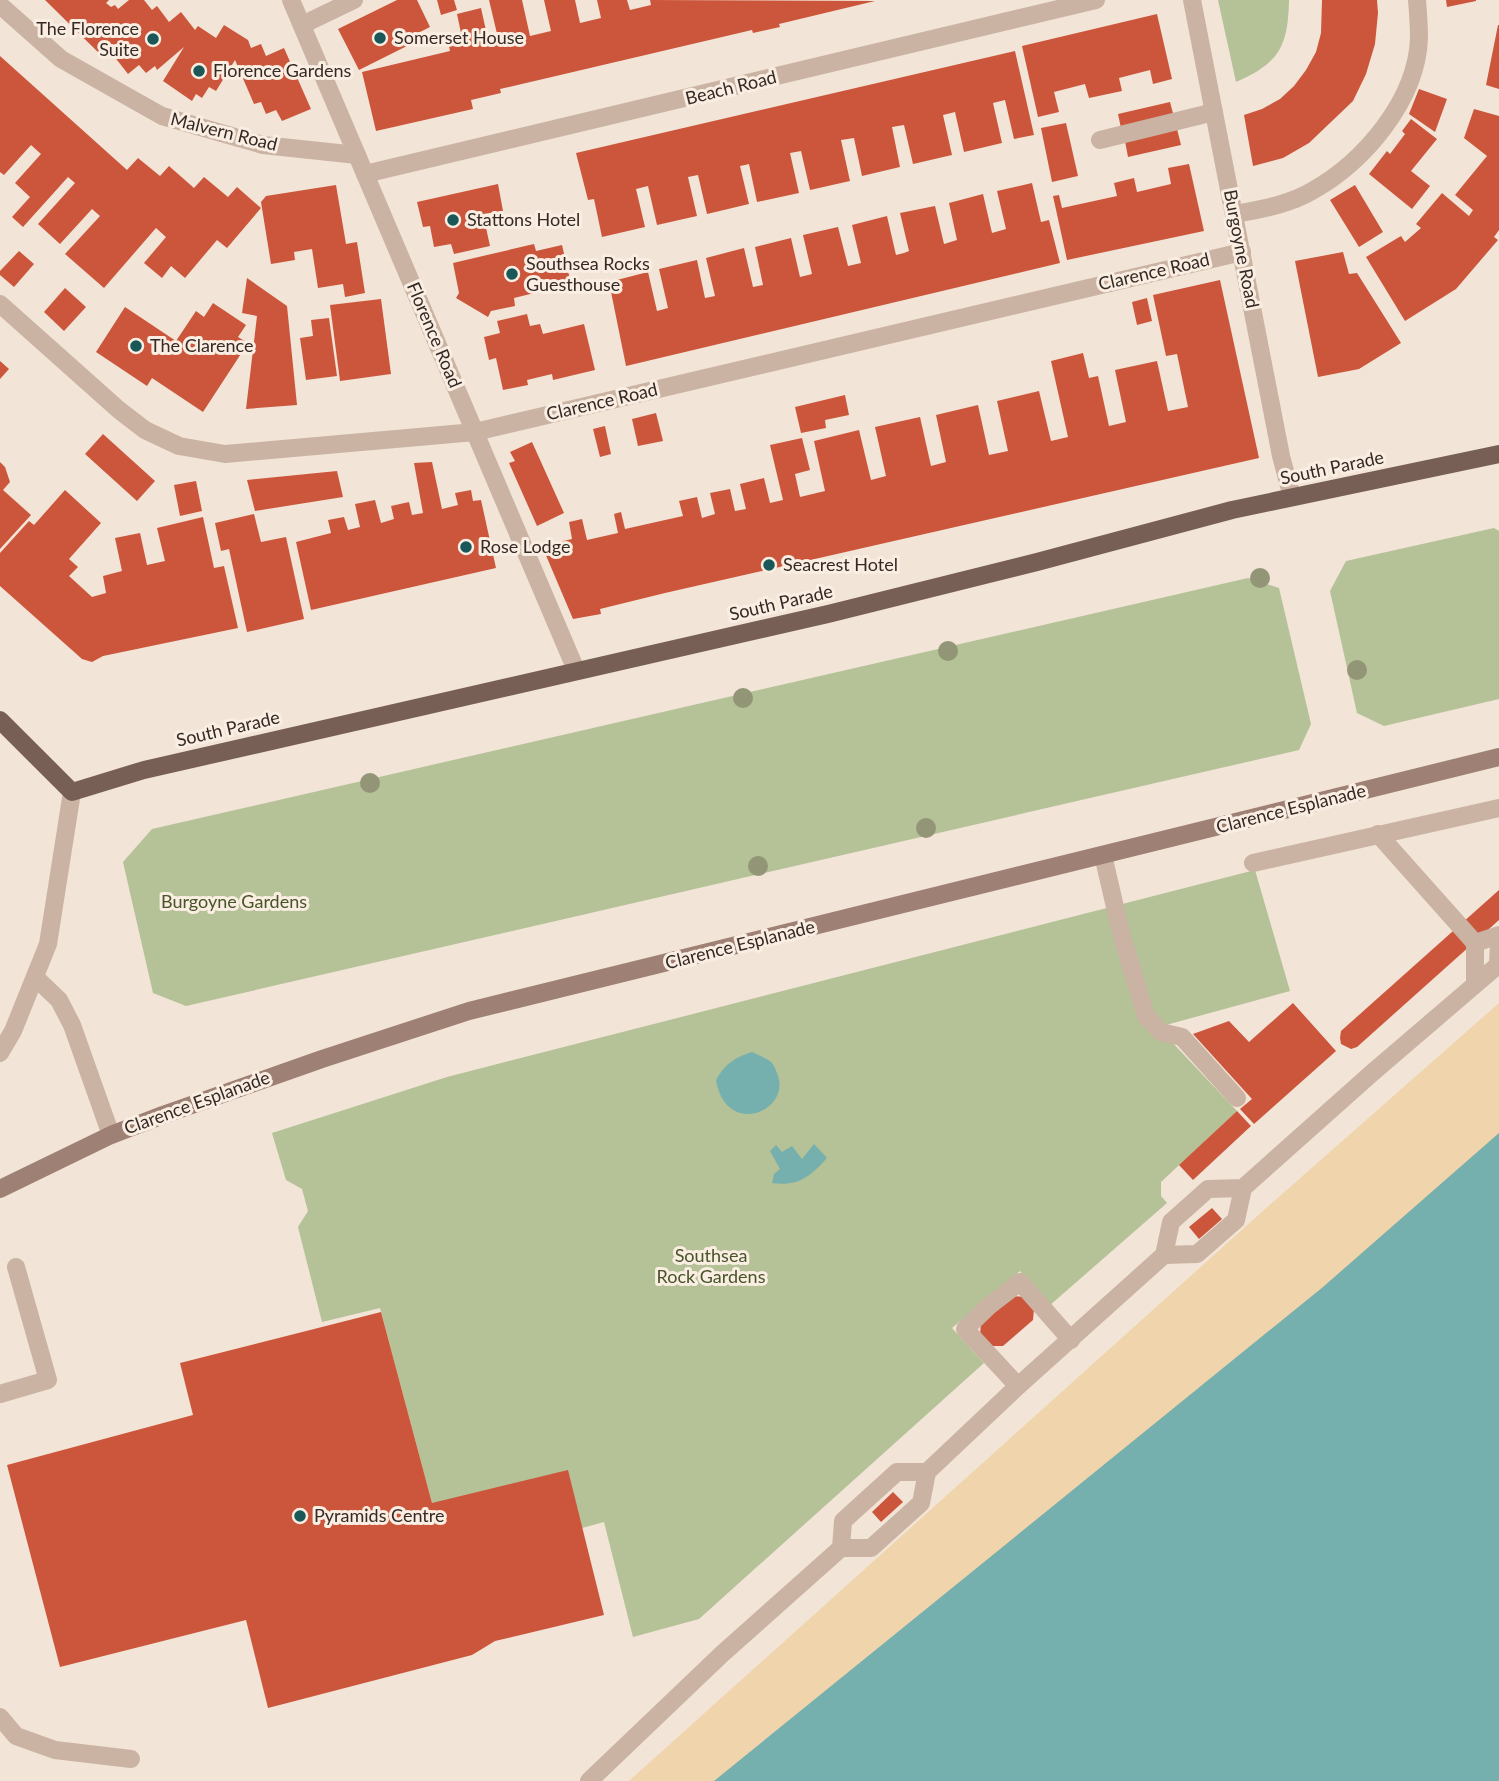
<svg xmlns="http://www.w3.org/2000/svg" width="1499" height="1781" font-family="Lato,sans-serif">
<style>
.green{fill:#b5c197}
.sand{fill:#f0d4ab}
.water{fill:#75b0af}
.building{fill:#cc563b}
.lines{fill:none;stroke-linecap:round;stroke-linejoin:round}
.lane{stroke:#cab3a3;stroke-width:18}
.street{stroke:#cab3a3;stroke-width:18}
.secondary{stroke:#9e8174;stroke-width:18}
.primary{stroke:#785f55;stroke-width:18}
.tree{fill:#939577}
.poi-dot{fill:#195758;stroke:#faeee3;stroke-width:2.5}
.labels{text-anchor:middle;stroke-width:6;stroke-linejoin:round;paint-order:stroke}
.poi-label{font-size:18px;fill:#352925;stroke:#faeee3;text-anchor:start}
.street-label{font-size:18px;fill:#352925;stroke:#faeee3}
.park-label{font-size:18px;fill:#465428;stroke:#faeee3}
</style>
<rect width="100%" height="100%" fill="#f2e4d7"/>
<g class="green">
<path d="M1218,0h71c-1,47 -10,63 -53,82z"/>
<path d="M1494,528l5,3v168l-115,27 -27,-13 -27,-122 16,-30z"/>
<path d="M1248,578l31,10 32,136 -12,26 -1113,256 -33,-13 -30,-131 29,-33z"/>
<path d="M1255,870l35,121 -124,34 3,14 68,72 -76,71v14l6,7 -118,103 -29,-35 -68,57 32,35 -285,256 -66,18 -29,-115 -22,6 -150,-25 -52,-195 -58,14 -24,-95 10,-16 -6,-22 -16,-9 -14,-47 175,-56z"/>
</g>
<path class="sand" d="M1499,1003v282l-660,496h-210l635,-571z"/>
<g class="water">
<path d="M752,1052c6,3 15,6 20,11 1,1 4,7 5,10 16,38 -51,66 -61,7 10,-17 18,-22 36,-28z"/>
<path d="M1499,1133v648h-785l609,-494z"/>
<path d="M814,1144l13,14c-16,18 -29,29 -55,25l2,-9 6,-5 -10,-18 6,-6 6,7 10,-6 10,13z"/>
</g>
<g class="building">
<path d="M45,0h64l-3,3 5,4 4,-2 3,4 11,-9h15l8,10 5,-4 12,16 12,-10 14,18 3,-4 18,12 8,-13 24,15 3,8 10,-4 5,12 18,-8 27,61 -29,12 -6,-11 -10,4 -5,-12 -7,2 -19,-44 -19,31 -7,-4 -7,11 -6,-4 -4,7 -29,-20 21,-34 -27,23 -2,-4 -9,7 -7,-8 -11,9 -18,-23 -8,5z"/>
<path d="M397,0h20l13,27 -16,8 3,6 -58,29 -21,-41z"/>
<path d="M437,0h17l3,10 -16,5z"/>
<path d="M489,0h33l8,36 21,-5 -7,-31h31l5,23 21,-5 -4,-18h30l3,10 21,-5 -1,-5 225,1 -96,23 1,3 -27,6 -1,-3 -252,59 1,4 -30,7 2,9 -97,22 -14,-59 88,-21 -3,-15 14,-3 -4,-19 24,-6 8,36 10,-2z"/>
<path d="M1322,0h55l1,13 -3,31 -9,30 -13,27 -44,42 -26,15 -30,8 -9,-51 18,-6 18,-10 14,-13 12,-16 10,-18 5,-19z"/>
<path d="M1446,0h30v1l-29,6z"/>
<path d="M1157,14l15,65 -19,5 -3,-14 -31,8 3,13 -14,3 -19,4 -4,-14 -31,8 5,20 -21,5 -16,-71z"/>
<path d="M1498,25h1v64l-13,-4z"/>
<path d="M1015,51l19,84 -20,4 -9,-39 -12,3 9,40 -38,9 -9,-40 -12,3 9,40 -39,9 -9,-39 -12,2 8,40 -38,9 -8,-38 -13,2 9,41 -40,9 -9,-39 -11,2 9,40 -42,9 -8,-38 -4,1 -5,1 9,38 -42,10 -9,-39 -10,2 9,39 -40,9 -9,-39 -12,3 9,38 -43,10 -8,-38 -6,1 -12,-47z"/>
<path d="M0,56l127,114 11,-12 22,18 9,-10 25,22 10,-11 24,20 9,-10 24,21 -34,40 -10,-8 -32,38 -14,-12 -9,12 -18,-15 22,-26 -10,-9 -52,60 -39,-34 35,-38 -8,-7 -32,35 -22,-20 37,-41 -7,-6 -45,50 -11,-10 18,-20 -15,-14 26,-29 -10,-9 -27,30 -4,-3z"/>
<path d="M1419,89l28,10 -12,33 -26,-18z"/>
<path d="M1170,102l4,15 -53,11 -3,-14z"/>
<path d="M1474,109l25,7v114l-5,7 4,3 -42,49 -51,32 -39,-64 35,-21 4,6 16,-14 -5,-4 26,-31 27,23 4,-6 -18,-15 32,-39 -23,-18z"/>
<path d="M1411,119l26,20 -26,32 19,15 -18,23 -43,-35 18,-23 3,3 15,-20 -3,-3z"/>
<path d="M1066,123l12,53 -26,6 -11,-54z"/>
<path d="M1177,129l4,16 -53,12 -3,-16z"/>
<path d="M1189,164l15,67 -137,29 -14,-64 6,-1 3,13 55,-12 -3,-13 20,-5 3,14 34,-8 -3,-16z"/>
<path d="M1032,183l9,39 8,-2 11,43 -434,103 -17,-84 39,-10 9,39 11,-3 -9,-39 38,-9 8,38 10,-2 -9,-38 38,-10 9,39 10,-2 -8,-38 36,-9 9,39 12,-3 -9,-39 35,-8 10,39 13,-3 -9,-38 35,-9 9,39 8,-2 5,-2 -9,-38 35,-7 9,38 13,-4 -8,-37 34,-9 9,39 14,-4 -9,-38z"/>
<path d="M498,184l5,27 -20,3 7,32 -36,8 -3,-10 -17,3 -4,-21 -7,1 -6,-25z"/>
<path d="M336,185l10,59 11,-2 8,51 -20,4 -2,-13 -25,4 -6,-39 -18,3 1,8 -24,4 -10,-62 5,-6z"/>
<path d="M1355,185l28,47 -24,15 -29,-47z"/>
<path d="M534,244l2,7 26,-6 9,39 -57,14 1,8 -24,5 -3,6 -32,-19 3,-5 -6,-30z"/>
<path d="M19,251l15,13 -20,23 -14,-12v-4z"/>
<path d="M1343,252l6,22 8,-1 44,70 -42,26 -41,8 -23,-116z"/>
<path d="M247,278l40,28 10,99 -51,4 11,-93 -15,-3z"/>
<path d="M1220,280l39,178 -594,135 -65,16 1,5 -28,5 -31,-73 30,-7 -3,-17 13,-3 5,21 31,-7 -4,-19 7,-2 4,17 58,-13 -4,-15 18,-4 5,21 13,-4 -5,-21 20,-4 5,22 11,-2 -6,-25 24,-6 6,25 13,-3 -13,-55 32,-7 8,32 -15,4 5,23 25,-6 -11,-50 45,-11 12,50 15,-4 -11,-49 45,-10 11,49 15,-4 -10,-47 42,-10 11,50 19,-4 -11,-50 42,-10 12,50 17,-4 -17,-76 32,-8 6,25 9,-2 11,50 17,-4 -11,-52 42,-9 11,50 20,-4 -11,-53 -11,2 -13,-61z"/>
<path d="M65,288l21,19 -22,24 -20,-19z"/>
<path d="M1147,298l5,23 -15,4 -5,-23z"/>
<path d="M381,299l10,75 -51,7 -10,-76z"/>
<path d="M213,303l33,22 -8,12 10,6 -45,69 -51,-34 -5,8 -51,-34 29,-45 51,34 20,-30 8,6z"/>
<path d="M527,314l3,12 10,-2 3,10 41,-10 11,46 -42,10 -1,-6 -25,6 1,5 -25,5 -7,-32 -7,2 -5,-23 16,-4 -3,-12z"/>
<path d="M329,318l8,58 -31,4 -6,-42 13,-2 -2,-16z"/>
<path d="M0,361l9,8 -9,10z"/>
<path d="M845,395l4,20 -24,5 1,8 -25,5 -6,-26z"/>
<path d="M656,413l7,28 -25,5 -6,-27z"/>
<path d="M605,426l6,28 -11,3 -7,-28z"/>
<path d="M103,434l52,47 -18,20 -52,-47z"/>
<path d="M532,442l32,71 -27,13 -28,-63 6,-2 -5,-9z"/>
<path d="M0,462l5,5 5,15 -7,8 28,25 -31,34z"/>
<path d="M432,462l10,47 16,-4 -3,-12 16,-3 2,11 8,-1 15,68 -185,42 -15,-68 35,-9 -3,-13 16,-3 4,13 12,-3 -5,-23 20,-4 6,23 13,-4 -3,-13 18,-4 3,13 11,-2 -9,-50z"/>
<path d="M337,471l6,26 -88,14 -8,-31z"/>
<path d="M196,481l6,30 -22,5 -6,-31z"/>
<path d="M65,490l36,33 -32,36 9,8 -9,9 23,21 14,-4 -3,-17 19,-5 -7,-33 25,-5 7,32 18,-4 -8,-33 46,-11 11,51 10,-2 14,62 -135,28 -11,6 -10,-3 -82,-73v-33l29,-32 5,4z"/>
<path d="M254,514l7,28 25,-5 18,82 -57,13 -18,-83 -8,2 -6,-28z"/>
<path d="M1499,890v30l-142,127 -6,2 -10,-5 -1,-6 1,-7z"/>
<path d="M1293,1003l43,48 -82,73 -14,-15 12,-10 -59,-65 36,-13 20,21z"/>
<path d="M1237,1111l14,15 -58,54 -14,-15z"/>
<path d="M1212,1208l10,11 -23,20 -10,-12z"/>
<path d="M1011,1296l14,1 9,12 -1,11 -30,26h-13l-10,-10 1,-14z"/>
<path d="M381,1312l51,191 136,-33 36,145 -109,26 -23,14 -204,53 -22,-88 -186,47 -53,-202 186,-50 -13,-52z"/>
<path d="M893,1492l10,10 -22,20 -9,-10z"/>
</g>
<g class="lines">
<g class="lane">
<path d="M1100,140l114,-28"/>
<path d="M1103,855l18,78 25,83 15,16 21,5 55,61"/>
<path d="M0,1394l48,-14 -32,-113"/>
<path d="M0,1717l16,19 39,14 76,9"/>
</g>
<g class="street">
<path d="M291,0l285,670"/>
<path d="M1192,0l89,456 11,41"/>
<path d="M0,5l61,54 101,57 101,29 94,10"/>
<path d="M302,25l52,-25"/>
<path d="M365,174l731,-174"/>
<path d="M1235,214c26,-5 53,-9 77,-23 52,-29 105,-91 107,-153 0,-13 -1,-26 -2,-38"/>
<path d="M0,304l119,106 26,20 34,16 46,8 250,-22 767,-180"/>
<path d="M1378,834l97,109 24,-8"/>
<path d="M1253,863l246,-55"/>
<path d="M36,978l23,22 13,25 39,110"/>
<path d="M1475,984v-41"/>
<path d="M0,1053l13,-22 35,-87 24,-152"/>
<path d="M1164,1255l33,-1 39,-34 7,-32"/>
<path d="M1018,1386l-53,-57 24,-23 31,-24 51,58"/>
<path d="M841,1548h30l50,-45 6,-31"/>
<path d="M589,1781l133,-127 119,-106 2,-27 54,-49h30l91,-86 146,-131 7,-33 37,-33 35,-1 129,-115 126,-108 1,-22"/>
</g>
<path class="secondary" d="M0,1189l111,-54 52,-20 159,-56 147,-48 1030,-254"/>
<path class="primary" d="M0,720l72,72 72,-22 684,-156 209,-52 195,-52 267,-56"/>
</g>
<g class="tree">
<circle cx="1260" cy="578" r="10"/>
<circle cx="948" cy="651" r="10"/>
<circle cx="1357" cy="670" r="10"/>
<circle cx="743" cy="698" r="10"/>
<circle cx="370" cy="783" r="10"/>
<circle cx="926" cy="828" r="10"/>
<circle cx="758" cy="866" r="10"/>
</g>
<g class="poi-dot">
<circle cx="380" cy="38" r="7"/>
<circle cx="153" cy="39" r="7"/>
<circle cx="199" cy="71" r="7"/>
<circle cx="453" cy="220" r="7"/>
<circle cx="512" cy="274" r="7"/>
<circle cx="136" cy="346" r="7"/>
<circle cx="466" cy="547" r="7"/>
<circle cx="769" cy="565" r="7"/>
<circle cx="300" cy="1516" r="7"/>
</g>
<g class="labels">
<g class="poi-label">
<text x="139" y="35" text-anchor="end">The Florence<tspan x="139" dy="21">Suite</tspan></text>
<text x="394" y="44">Somerset House</text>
<text x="213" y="77">Florence Gardens</text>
<text x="467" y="226">Stattons Hotel</text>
<text x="526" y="270">Southsea Rocks<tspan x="526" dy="21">Guesthouse</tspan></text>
<text x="150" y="352">The Clarence</text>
<text x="480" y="553">Rose Lodge</text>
<text x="783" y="571">Seacrest Hotel</text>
<text x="314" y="1522">Pyramids Centre</text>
</g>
<g class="street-label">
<text transform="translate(731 88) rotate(-14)" y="6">Beach Road</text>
<text transform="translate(224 132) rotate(14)" y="6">Malvern Road</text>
<text transform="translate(1241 249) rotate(79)" y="6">Burgoyne Road</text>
<text transform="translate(1154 272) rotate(-13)" y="6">Clarence Road</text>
<text transform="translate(434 335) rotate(67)" y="6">Florence Road</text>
<text transform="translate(602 402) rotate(-13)" y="6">Clarence Road</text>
<text transform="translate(1332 468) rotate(-12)" y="6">South Parade</text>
<text transform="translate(781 603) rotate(-13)" y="6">South Parade</text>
<text transform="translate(228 729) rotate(-13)" y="6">South Parade</text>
<text transform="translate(1291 809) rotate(-14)" y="6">Clarence Esplanade</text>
<text transform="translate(740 945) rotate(-14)" y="6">Clarence Esplanade</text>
<text transform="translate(197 1103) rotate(-20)" y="6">Clarence Esplanade</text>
</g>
<g class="park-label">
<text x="234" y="908">Burgoyne Gardens</text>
<text x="711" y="1262">Southsea<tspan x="711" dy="21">Rock Gardens</tspan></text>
</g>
</g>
</svg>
